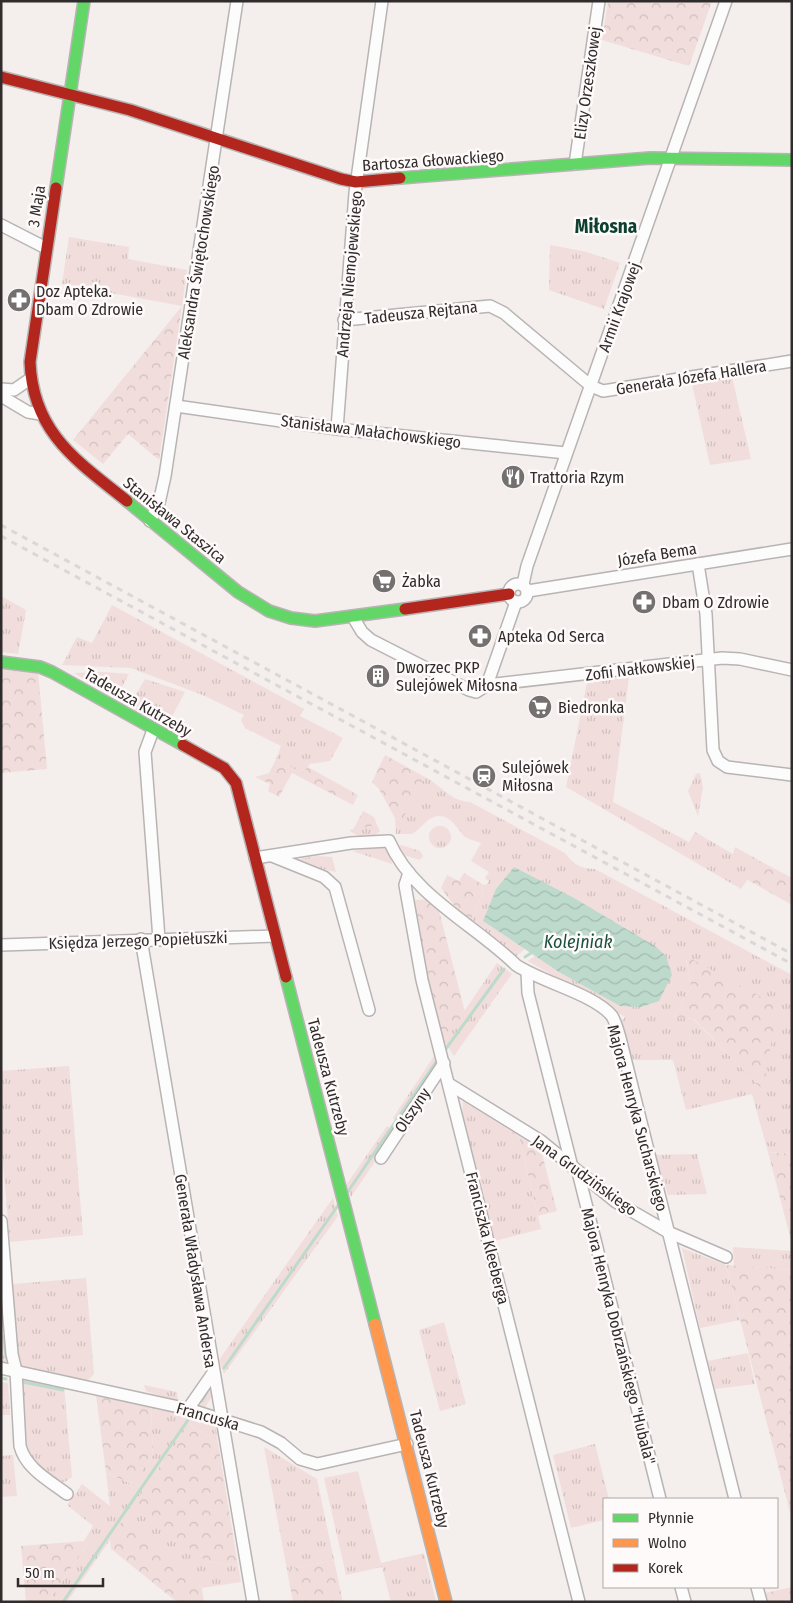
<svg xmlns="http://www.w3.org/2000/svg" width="793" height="1603" font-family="'Fira Sans Condensed',sans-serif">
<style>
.grass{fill:url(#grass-tufts);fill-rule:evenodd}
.forest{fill:url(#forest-crowns)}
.water{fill:url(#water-waves)}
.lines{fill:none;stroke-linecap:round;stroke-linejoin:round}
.stream{stroke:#bddacd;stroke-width:3}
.street-casing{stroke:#b9b4b4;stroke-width:14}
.fast-casing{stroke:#b9b4b4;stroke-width:14}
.slow-casing{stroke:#b9b4b4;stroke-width:14}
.jam-casing{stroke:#b9b4b4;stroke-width:14}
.street{stroke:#fdfcfc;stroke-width:11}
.fast{stroke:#63d668;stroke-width:11}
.slow{stroke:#ff974d;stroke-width:11}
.jam{stroke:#b3261e;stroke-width:11}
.rail{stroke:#dad8d7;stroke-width:3;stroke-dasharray:6 6;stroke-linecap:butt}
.labels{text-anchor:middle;stroke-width:5;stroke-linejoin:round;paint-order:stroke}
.street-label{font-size:16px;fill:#312c2c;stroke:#fffafa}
.poi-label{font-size:16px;fill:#312c2c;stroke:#fffafa;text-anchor:start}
.water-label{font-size:18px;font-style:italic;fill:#1a513e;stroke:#fffafa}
.quarter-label{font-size:19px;font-weight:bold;fill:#0d402f;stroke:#fffafa}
</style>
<defs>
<pattern id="grass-tufts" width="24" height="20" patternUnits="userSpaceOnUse" patternTransform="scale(1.25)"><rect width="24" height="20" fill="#f1dedc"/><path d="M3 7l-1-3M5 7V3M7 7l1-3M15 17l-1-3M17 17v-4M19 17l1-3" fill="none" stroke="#cfbfbd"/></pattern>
<pattern id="forest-crowns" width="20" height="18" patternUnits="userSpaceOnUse" patternTransform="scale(1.25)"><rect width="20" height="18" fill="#f1dedc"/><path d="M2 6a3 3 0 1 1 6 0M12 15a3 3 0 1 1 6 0" fill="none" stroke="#cfbfbd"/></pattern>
<pattern id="water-waves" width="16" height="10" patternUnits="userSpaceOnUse" patternTransform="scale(1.25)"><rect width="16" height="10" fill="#bddacd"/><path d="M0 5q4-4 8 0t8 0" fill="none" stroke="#a3bbb0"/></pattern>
</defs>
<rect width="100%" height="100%" fill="#f4eeed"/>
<g class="grass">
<path d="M69,237l60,10 -1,12 59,11 -5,36 -120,-22z"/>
<path d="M550,245l37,7 33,11 -16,46 -55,-19z"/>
<path d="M732,377l19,82 -41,6 -18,-81z"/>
<path d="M1,596l25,14 -8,44 -17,-2z"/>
<path d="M112,605l192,104 -4,7 43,22 -13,23 -20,3 -7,10 -27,-15 5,-13 -36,-18 -4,-8 3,-5 -39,-19 -74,-28 -69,-3 15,-28 15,6z"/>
<path d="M104,672l25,2 -13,24 -42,-25z"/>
<path d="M629,677l-16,125 76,40 6,-10 38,22 2,-7 25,14 -19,28 -175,-102 21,-104z"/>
<path d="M145,679l40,13 -19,36 -37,-22z"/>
<path d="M700,773l3,14 -5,29 -10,-25 8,-17z"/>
<path d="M425,777c17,9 25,24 45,25l95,51c9,12 16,16 30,16l197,106v179l-24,-2 -16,-58 -66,16 -13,-50h-41l-11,-38 4,-5 -97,-56 7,-5 85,50 -137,-85 42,28 -11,9 -43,-38 12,-29 -1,-7 4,1 3,-4 -4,-3 4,-6 -18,-11 10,-18c-5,-2 -15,-4 -18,-8 -7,-9 -15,-23 -29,-18 -9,3 -14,13 -22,17h-16l-1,-16 7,1zM686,957l77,132 -70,-70 -19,-2 17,-30z"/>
<path d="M377,825l3,6c-10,11 -21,7 -31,-1z"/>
<circle cx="440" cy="837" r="11"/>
<path d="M381,847l9,2 2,15 -40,-13z"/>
<path d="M316,856l16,1 4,15 -33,-7 -8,-5z"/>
<path d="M497,963l15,11 -58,82 -10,-15z"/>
<path d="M436,1053l3,10 -42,59 -4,-4z"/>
<path d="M69,1066l14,169 -73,7 -9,-101v-70z"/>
<path d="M463,1101l56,35 22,93 -50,13 -29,-117z"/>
<path d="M387,1126l8,6 -44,65 -5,-12z"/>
<path d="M697,1154l10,40 -39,1 -13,-40z"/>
<path d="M333,1198l5,18 -114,158 -5,-14z"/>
<path d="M733,1247l59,4v19l-58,-4z"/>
<path d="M682,1248l44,17 14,55 -40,8z"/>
<path d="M86,1278l8,96 -6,6 -6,1 -56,-13 -8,-5 -5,-79z"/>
<path d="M444,1322l22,82 -26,7 -21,-81z"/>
<path d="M1,1334l6,1 2,23 -6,6z"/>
<path d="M748,1353l7,31 -40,5 -7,-28z"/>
<path d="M25,1378l39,8 8,91 -7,5c-15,0 -33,-16 -39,-29l-5,-74z"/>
<path d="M210,1381l2,15 -7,12h-12z"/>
<path d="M144,1385l33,7 1,10 -32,-11z"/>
<path d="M1,1397l8,1 1,17h-9z"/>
<path d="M151,1407l23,5 5,4 3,-5 33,12 3,20 -29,-19 17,137 32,5 3,16 -39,6 -76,-71 -59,85h-19l39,-57 -3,-4 9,-15 -26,-21 15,-21 28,22 -4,-33 26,11 21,-29z"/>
<path d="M595,1444l14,55h-5v21l-33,8 -18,-73z"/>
<path d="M264,1447l53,32 17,81 -47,10z"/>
<path d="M13,1455l4,41 -16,1v-41z"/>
<path d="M358,1471l23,92 43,-10 12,48 -45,1 -9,-35 -36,8 -22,-97z"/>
</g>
<g class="forest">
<path d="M608,1h104l-23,65 -87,-26z"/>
<path d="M182,306l-23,154 -31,-26 -25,30 -30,-24z"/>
<path d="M1,666l37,5 9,98 -46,4z"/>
<path d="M385,755l40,22 -23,43 -7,-2 -16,-29 -7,-7z"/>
<path d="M276,759l26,14 6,-6 50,28 -5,10 -61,-32 -13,24 -11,-6 2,-7 -15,-7 14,-4z"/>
<path d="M363,811l11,6 3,8 -24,5z"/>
<path d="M401,845l19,6 3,5 -3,4 -20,-6 -3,-7z"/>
<path d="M760,861l32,17v27l-46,-26z"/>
<path d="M464,873l18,11 1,7 -12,29 -14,-11 -16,-21 6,-13 12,6z"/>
<path d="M436,899l29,113 -21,29 -25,-98 -5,-43z"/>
<path d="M686,956l92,50 -15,84 -69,-71 -20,-2 17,-30z"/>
<path d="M519,1136l22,14 16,61 -19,5z"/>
<path d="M768,1152l24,2v90z"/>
<path d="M726,1265l66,5v250z"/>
<path d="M1,1382l7,1 1,15 -8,-1z"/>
<path d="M96,1395l55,12 2,48 -20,29 -27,-11z"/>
<path d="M189,1424l29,19 20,123 -32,-5 -71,-58z"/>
<path d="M126,1516l76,72 2,14h-27l-66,-53 -1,-10z"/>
<path d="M84,1541l3,4 -39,57h-22l-5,-56z"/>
<path d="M334,1560l9,42h-50l-6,-32z"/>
<path d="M792,1587v15h-25l-2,-9z"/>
</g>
<path class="water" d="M514,867l60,31 81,48 11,10 6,19 -13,26 -18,6 -21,-1 -61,-34 -76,-51 13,-32z"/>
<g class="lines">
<g class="stream">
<path d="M525,957l6,-4"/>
<path d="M445,1050l59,-81"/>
<path d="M347,1193l91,-134"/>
<path d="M4,1337l2,20"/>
<path d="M224,1368l115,-164"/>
<path d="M1,1378l5,1"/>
<path d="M23,1382l40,8"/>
<path d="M202,1401l6,-11"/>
<path d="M63,1602l125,-182"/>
</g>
<g class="street-casing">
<g id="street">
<path d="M575,164l24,-163"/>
<path d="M1,225l45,23"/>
<path d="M344,320l146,-14 14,7 87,73 12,5 189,-30"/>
<path d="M1,389l13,1 16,-11"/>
<path d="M1,396l27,16 12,2"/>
<path d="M176,406l161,23 229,24"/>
<path d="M337,429l18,-236 27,-192"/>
<path d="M150,521l9,-18 6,-27 72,-475"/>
<path d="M698,564l8,50 7,136 5,11 9,6 65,8"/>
<circle cx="518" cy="593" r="9"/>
<path d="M523,584l4,-18 199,-565"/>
<path d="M528,591l264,-42"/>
<path d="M353,617l9,15 9,8 98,50 7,2 11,-7 29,-83"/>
<path d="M487,685l235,-27 18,1 52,11"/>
<path d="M153,730l-8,22 14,187"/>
<path d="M272,856l52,21 11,10 34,123"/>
<path d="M255,858l96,-15 38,-2c24,55 85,83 127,124 25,17 78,29 96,51 4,7 6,15 8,22l115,461"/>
<path d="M409,873l-4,12 17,95 157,622"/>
<path d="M141,939l112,663"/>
<path d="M1,945l274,-9"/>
<path d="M527,972l1,21 44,174"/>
<path d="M449,1084l92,57 75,61 52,30 58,25"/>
<path d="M381,1158l63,-95"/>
<path d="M578,1172l82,327"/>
<path d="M1,1221l11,133 4,17 4,75c6,23 30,35 47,48"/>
<path d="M1,1368l187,41 73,23 20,11 19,16 17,5 90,-20"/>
<path d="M188,1409l25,-36"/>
<path d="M681,1587l4,15"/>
<path d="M757,1587l4,15"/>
</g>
</g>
<g class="fast-casing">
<g id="fast">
<path d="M400,178l250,-20 142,2"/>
<path d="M56,188l28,-187"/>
<path d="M127,501l111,91 31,19 22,7 24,3 90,-12"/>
<path d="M1,662l39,5 12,5 131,73"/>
<path d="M286,977l89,347"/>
</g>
</g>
<g class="slow-casing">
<path id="slow" d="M375,1324l71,278"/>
</g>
<g class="jam-casing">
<g id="jam">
<path d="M1,77l129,33 211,69 15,3 44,-4"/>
<path d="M56,188l-26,174c3,71 47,99 97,139"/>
<path d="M405,609l104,-15"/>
<path d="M183,745l41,23 12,15 50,194"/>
</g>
</g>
<use href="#street" class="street"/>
<use href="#fast" class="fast"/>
<use href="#slow" class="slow"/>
<use href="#jam" class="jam"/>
<g class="rail">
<path d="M1,525l791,429"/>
<path d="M1,536l791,428"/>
</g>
</g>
<defs>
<g id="pharmacy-disc" transform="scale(1.25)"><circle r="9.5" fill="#757070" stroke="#fffafa"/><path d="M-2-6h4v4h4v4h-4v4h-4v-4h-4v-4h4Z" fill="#fff"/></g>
<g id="restaurant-disc" transform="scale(1.25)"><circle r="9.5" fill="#757070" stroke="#fffafa"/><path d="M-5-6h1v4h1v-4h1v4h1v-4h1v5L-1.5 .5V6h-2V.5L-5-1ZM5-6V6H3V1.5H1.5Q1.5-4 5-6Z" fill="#fff"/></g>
<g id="supermarket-disc" transform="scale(1.25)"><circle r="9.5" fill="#757070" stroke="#fffafa"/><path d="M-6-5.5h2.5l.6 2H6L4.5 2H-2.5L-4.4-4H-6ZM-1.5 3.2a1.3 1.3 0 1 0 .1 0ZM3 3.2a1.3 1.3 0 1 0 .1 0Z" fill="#fff"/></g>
<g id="building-disc" transform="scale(1.25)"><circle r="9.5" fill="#757070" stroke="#fffafa"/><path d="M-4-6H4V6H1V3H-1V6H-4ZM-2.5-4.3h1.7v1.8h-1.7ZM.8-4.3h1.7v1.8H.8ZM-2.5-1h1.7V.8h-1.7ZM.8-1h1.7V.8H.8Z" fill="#fff"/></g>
<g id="station-disc" transform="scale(1.25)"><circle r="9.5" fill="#757070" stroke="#fffafa"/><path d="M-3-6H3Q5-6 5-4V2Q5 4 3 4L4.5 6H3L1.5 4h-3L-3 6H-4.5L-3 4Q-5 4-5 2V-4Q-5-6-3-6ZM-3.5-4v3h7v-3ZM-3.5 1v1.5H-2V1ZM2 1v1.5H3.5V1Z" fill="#fff"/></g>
</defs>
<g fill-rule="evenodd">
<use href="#pharmacy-disc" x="19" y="300"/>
<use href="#restaurant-disc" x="513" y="477"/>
<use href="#supermarket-disc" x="384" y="581"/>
<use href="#pharmacy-disc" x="644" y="602"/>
<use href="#pharmacy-disc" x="480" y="636"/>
<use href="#building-disc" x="378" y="676"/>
<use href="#supermarket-disc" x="540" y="707"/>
<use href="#station-disc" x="484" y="776"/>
</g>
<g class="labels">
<g class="street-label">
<text transform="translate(587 83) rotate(-82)" y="6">Elizy Orzeszkowej</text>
<text transform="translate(433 160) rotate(-4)" y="6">Bartosza Głowackiego</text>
<text transform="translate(36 206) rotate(-81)" y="6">3 Maja</text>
<text transform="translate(198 262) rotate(-81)" y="6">Aleksandra Świętochowskiego</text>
<text transform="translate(349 274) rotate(-85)" y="6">Andrzeja Niemojewskiego</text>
<text transform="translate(619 307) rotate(-70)" y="6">Armii Krajowej</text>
<text transform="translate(421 312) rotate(-6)" y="6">Tadeusza Rejtana</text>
<text transform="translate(691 377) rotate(-9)" y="6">Generała Józefa Hallera</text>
<text transform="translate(371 431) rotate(7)" y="6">Stanisława Małachowskiego</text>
<text transform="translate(175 520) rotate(39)" y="6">Stanisława Staszica</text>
<text transform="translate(657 554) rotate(-9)" y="6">Józefa Bema</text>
<text transform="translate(640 668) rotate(-7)" y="6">Zofii Nałkowskiej</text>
<text transform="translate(138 702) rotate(30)" y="6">Tadeusza Kutrzeby</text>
<text transform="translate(138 940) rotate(-2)" y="6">Księdza Jerzego Popiełuszki</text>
<text transform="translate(329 1077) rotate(75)" y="6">Tadeusza Kutrzeby</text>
<text transform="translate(412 1110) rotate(-56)" y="6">Olszyny</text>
<text transform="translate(638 1118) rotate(75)" y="6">Majora Henryka Sucharskiego</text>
<text transform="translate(585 1175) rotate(36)" y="6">Jana Grudzińskiego</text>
<text transform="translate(488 1238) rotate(76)" y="6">Franciszka Kleeberga</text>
<text transform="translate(196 1271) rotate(81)" y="6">Generała Władysława Andersa</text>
<text transform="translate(619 1336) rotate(76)" y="6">Majora Henryka Dobrzańskiego "Hubala"</text>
<text transform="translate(208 1416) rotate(16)" y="6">Francuska</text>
<text transform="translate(430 1469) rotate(76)" y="6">Tadeusza Kutrzeby</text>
</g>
<g class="poi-label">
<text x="36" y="297">Doz Apteka.<tspan x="36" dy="18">Dbam O Zdrowie</tspan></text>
<text x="530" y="483">Trattoria Rzym</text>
<text x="402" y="587">Żabka</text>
<text x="662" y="608">Dbam O Zdrowie</text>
<text x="498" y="642">Apteka Od Serca</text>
<text x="396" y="673">Dworzec PKP<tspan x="396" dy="18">Sulejówek Miłosna</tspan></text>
<text x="558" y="713">Biedronka</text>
<text x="502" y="773">Sulejówek<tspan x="502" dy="18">Miłosna</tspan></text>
</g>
<g class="water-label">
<text x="578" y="948">Kolejniak</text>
</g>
<g class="quarter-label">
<text x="606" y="233">Miłosna</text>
</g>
</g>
<rect width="793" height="1603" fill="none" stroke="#312c2c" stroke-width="5"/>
<rect x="603" y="1498" width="175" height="90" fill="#fffafa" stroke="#ada8a8"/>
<rect x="613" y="1514" width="25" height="8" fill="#63d668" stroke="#ada8a8"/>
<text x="648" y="1523" font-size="15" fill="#312c2c">Płynnie</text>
<rect x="613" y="1539" width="25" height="8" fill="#ff974d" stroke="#ada8a8"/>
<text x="648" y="1548" font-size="15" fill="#312c2c">Wolno</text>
<rect x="613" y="1564" width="25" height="8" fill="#b3261e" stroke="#ada8a8"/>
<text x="648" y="1573" font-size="15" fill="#312c2c">Korek</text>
<path d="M18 1578v8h85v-8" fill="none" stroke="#312c2c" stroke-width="2.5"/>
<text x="25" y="1578" font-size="15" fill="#312c2c" stroke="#fffafa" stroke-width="4" paint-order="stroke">50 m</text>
</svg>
